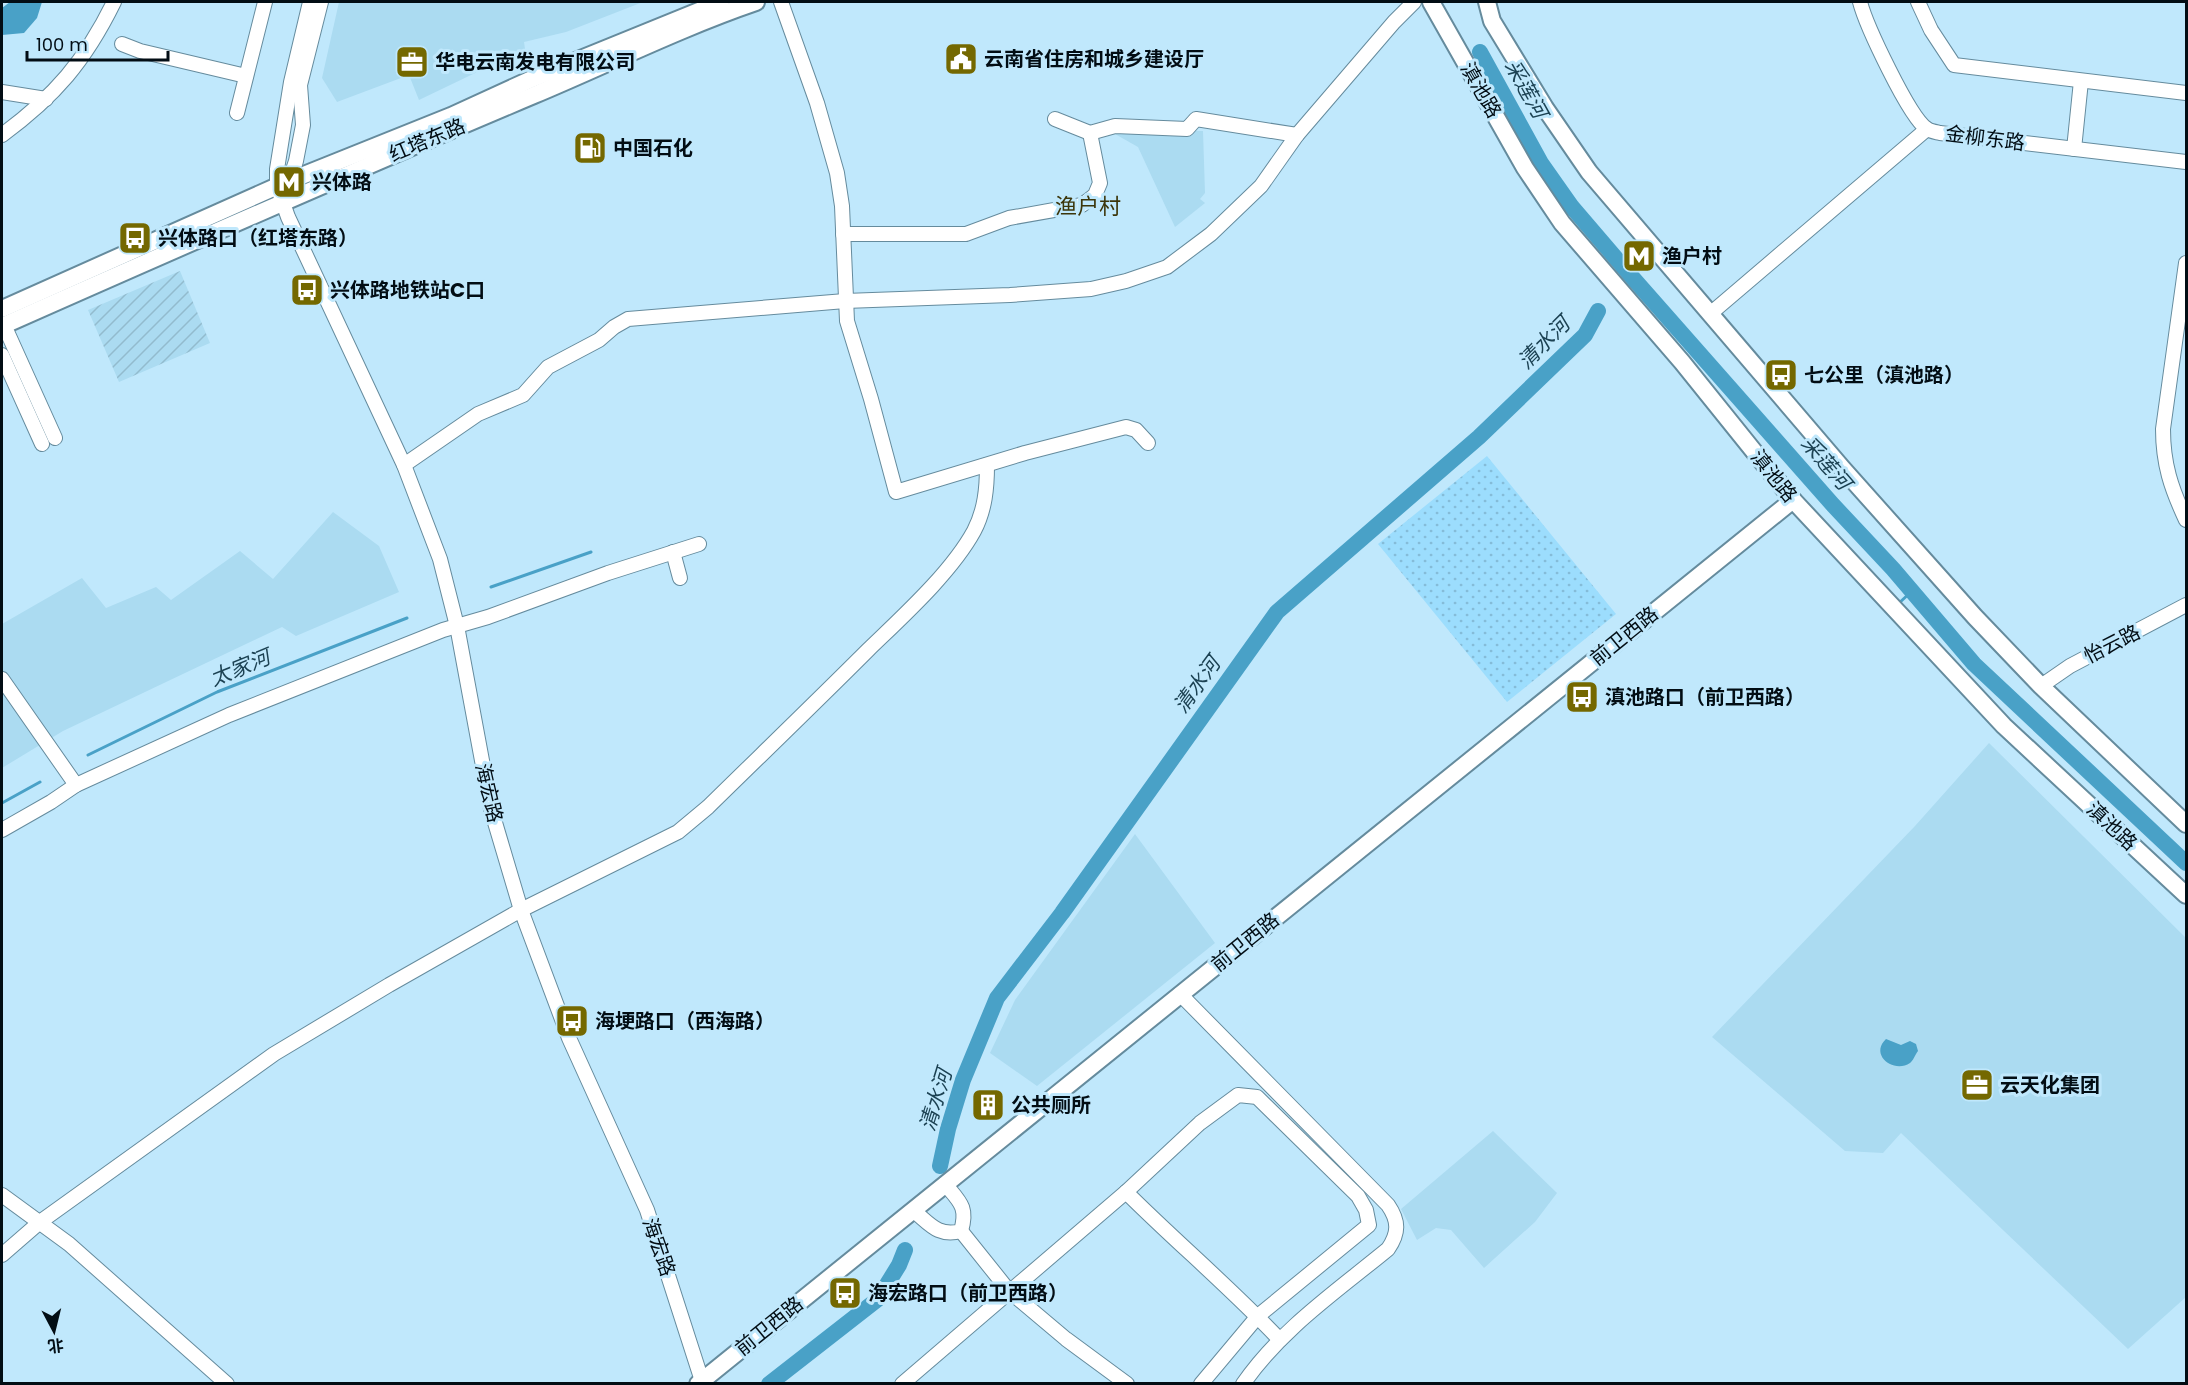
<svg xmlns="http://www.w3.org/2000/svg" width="2188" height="1385" font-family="Poppins,'Noto Sans SC',sans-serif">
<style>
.built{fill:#abdbf1}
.industrial{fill:url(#industrial-furrows)}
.grass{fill:url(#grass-dots)}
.water{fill:#49a1c7}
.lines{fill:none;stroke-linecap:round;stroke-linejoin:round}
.stream{stroke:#49a1c7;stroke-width:3}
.river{stroke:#49a1c7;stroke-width:16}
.minor-casing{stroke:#658b9d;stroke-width:16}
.major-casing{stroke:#658b9d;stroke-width:20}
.minor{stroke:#fff;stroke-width:14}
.major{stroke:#fff;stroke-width:16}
.labels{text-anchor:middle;stroke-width:6;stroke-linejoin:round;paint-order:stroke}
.poi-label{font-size:20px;font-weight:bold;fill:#020d14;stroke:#c0e8fc;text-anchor:start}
.street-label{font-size:20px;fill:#020d14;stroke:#c0e8fc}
.water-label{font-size:21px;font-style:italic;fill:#1c4253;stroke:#c0e8fc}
.quarter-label{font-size:22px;fill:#3b350a;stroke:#c0e8fc}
</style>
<defs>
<pattern id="industrial-furrows" width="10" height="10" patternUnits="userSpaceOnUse" patternTransform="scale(1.5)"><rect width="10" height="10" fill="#abdbf1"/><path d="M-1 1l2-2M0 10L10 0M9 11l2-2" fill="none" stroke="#92bbce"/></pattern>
<pattern id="grass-dots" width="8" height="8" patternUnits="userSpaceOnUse" patternTransform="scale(1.5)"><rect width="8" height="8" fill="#9cddfd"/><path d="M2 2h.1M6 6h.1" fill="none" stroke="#85bcd8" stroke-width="1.8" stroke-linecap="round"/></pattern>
</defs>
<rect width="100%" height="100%" fill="#c0e8fc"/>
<g class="built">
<path d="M339,2h304l-77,30 -42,10 1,7 -106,51 -10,-25 -72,27 -15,-24z"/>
<path d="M1126,129l77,2 2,62 -5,6 5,4 -30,24 -37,-80 -23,-13z"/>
<path d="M333,512l46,34 20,46 -103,44 -14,-9 -219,104 -61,37v-144l80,-46 24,30 50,-21 15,13 69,-49 33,28z"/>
<path d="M1989,743l197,195v359l-58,52 -227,-216 -18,20 -38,-2 -133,-114 203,-211z"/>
<path d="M1135,834l80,109 -178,143 -47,-33 25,-53z"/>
<path d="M1493,1131l64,62 -22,29 -51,46 -33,-38 -15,-2 -19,12 -16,-31z"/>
</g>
<path class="industrial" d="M180,271l30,72 -91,39 -31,-72z"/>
<path class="grass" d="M1487,456l129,158 -109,88 -129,-158z"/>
<g class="water">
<path d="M10,2h32l-5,16 -13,15 -22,2v-27z"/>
<path d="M1886,1039l15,6 9,-4 6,3 2,7c-3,4 -5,10 -8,12 -16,11 -41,-8 -24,-24z"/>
</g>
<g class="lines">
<g class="stream">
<path d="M491,587l100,-35"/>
<path d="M1898,604l14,-13"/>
<path d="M88,755l129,-63 190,-74"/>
<path d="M2,803l38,-21"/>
</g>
<g class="river">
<path d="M1480,52l61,111 31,44 60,70 201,228 60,64 81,95 212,199"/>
<path d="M940,1166l8,-37 15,-49 34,-82 65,-85 215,-301 202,-175 106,-102 13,-24"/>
<path d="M769,1384l109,-85 21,-34 6,-15"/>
</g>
<g class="minor-casing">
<g id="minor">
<path d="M310,2l-19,80 -14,87v17l11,31 116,248 36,94 17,67 34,183 30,101 48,128 78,172 56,174"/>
<path d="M781,2l36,101 20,70 5,33 5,115 24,78 25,93 129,-39 101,-26 10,3 12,13"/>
<path d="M1860,2c6,23 49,115 67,127 3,2 9,3 13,4l246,29"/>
<path d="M1918,2l13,28 23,35 232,28"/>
<path d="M122,44l18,7 106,25"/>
<path d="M2,92l44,7"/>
<path d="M237,113l28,-111"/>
<path d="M1055,119l35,14 25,-7 72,3 9,-10 101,16"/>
<path d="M2,135c53,-39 83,-74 112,-133"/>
<path d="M2074,149l7,-68"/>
<path d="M287,188l9,-27 7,-36 -3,-40 21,-83"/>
<path d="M843,234h123l43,-16 73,-13 13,-10 5,-12 -10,-50"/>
<path d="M2186,263l-23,166c0,35 8,59 23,91"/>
<path d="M1710,314l217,-185"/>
<path d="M4,325l51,113"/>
<path d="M2,355l40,89"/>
<path d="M404,465l74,-51 45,-19 25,-28 51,-27 15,-13 14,-8 217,-18 165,-6 81,-6 35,-8 41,-14 44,-33 50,-48 36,-51 97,-113 20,-20"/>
<path d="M673,552l7,26"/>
<path d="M2,679l74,106"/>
<path d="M2041,686l29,-20 116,-61"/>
<path d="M2,830l49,-28 25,-17 153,-70 214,-85 45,-13 120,-44 91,-29"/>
<path d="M1180,994l208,211c11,16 11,28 0,44 -51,42 -107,80 -145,135"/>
<path d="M1126,1192c50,50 105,96 154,148"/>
<path d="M2,1195l67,49 158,140"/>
<path d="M914,1211c16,13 24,26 47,20 7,-24 -1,-29 -16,-47"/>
<path d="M961,1231l48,60 57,48 61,45"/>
<path d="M2,1255l38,-33 234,-168 115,-69 132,-75 157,-78 30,-25c53,-52 107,-104 160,-157 34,-33 83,-77 106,-119 11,-21 13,-43 13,-66"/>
<path d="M902,1384l224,-192 74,-69 38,-28 19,2 101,99 8,14 3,15 -111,91 -57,68"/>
</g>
</g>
<g class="major-casing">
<g id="major">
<path d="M1431,2l94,166 37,55 120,139 111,138 211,226 182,169"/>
<path d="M1487,2l5,19 53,87 44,64 253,296 133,149 66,69 145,138"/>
<path d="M2,309l287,-128 162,-65 83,-38 187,-76"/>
<path d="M2,326c176,-78 354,-156 532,-231 74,-31 146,-67 222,-93"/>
<path d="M698,1384l1095,-884"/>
</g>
</g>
<use href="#minor" class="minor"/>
<use href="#major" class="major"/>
</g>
<defs>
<g id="civic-square" transform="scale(1.725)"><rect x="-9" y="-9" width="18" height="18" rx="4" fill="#746800" stroke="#c0e8fc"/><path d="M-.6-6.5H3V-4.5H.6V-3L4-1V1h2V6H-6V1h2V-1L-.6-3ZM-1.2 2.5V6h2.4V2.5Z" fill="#fff"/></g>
<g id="office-square" transform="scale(1.725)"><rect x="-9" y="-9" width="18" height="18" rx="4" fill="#746800" stroke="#c0e8fc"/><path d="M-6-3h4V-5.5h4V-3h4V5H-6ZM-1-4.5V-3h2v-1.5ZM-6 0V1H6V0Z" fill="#fff"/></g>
<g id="fuel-square" transform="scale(1.725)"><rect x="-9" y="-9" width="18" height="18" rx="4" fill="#746800" stroke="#c0e8fc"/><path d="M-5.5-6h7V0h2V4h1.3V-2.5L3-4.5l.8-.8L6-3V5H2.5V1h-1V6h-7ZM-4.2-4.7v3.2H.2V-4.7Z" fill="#fff"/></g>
<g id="metro-square" transform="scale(1.725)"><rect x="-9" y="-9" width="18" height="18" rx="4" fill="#746800" stroke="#c0e8fc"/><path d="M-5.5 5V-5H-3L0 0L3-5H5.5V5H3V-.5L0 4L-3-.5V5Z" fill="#fff"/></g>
<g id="bus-square" transform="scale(1.725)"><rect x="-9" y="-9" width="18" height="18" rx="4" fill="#746800" stroke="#c0e8fc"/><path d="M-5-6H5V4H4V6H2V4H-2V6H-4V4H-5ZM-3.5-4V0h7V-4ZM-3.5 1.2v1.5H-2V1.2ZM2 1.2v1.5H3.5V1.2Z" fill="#fff"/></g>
<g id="building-square" transform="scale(1.725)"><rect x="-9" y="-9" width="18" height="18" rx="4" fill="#746800" stroke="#c0e8fc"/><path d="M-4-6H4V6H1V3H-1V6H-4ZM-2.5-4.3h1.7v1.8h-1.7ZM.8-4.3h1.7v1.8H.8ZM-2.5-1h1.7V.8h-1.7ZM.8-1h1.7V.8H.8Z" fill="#fff"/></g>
</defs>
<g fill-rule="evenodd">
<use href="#civic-square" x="961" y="59"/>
<use href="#office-square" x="412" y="62"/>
<use href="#fuel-square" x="590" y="148"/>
<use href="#metro-square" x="289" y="182"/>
<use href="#bus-square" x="135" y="238"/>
<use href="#metro-square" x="1639" y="256"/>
<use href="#bus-square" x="307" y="290"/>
<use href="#bus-square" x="1781" y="375"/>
<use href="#bus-square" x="1582" y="697"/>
<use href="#bus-square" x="572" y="1021"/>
<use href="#office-square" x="1977" y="1085"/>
<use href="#building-square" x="988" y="1105"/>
<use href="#bus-square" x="845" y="1293"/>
</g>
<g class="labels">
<g class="poi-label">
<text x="984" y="66">云南省住房和城乡建设厅</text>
<text x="435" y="69">华电云南发电有限公司</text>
<text x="613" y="155">中国石化</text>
<text x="312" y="189">兴体路</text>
<text x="158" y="245">兴体路口（红塔东路）</text>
<text x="1662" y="263">渔户村</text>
<text x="330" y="297">兴体路地铁站C口</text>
<text x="1804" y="382">七公里（滇池路）</text>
<text x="1605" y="704">滇池路口（前卫西路）</text>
<text x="595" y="1028">海埂路口（西海路）</text>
<text x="2000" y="1092">云天化集团</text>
<text x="1011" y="1112">公共厕所</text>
<text x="868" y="1300">海宏路口（前卫西路）</text>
</g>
<g class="street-label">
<text transform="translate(1481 90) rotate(60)" y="7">滇池路</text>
<text transform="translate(1985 138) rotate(7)" y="7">金柳东路</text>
<text transform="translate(427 140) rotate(-23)" y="7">红塔东路</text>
<text transform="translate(1774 476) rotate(51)" y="7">滇池路</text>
<text transform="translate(1624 636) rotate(-39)" y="7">前卫西路</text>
<text transform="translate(2112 644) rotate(-27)" y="7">怡云路</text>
<text transform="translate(489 793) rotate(77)" y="7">海宏路</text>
<text transform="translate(2112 826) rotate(43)" y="7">滇池路</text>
<text transform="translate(1245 942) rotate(-39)" y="7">前卫西路</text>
<text transform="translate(659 1247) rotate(71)" y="7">海宏路</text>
<text transform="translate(769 1326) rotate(-39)" y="7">前卫西路</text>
</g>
<g class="water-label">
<text transform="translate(1526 89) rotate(61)" y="7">采莲河</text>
<text transform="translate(1544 343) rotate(-45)" y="7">清水河</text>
<text transform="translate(1826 463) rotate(49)" y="7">采莲河</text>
<text transform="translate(240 668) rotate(-22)" y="7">太家河</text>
<text transform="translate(1197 685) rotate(-54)" y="7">清水河</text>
<text transform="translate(936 1100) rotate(-73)" y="7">清水河</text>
</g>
<g class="quarter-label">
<text x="1088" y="214">渔户村</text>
</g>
</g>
<rect width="2188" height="1385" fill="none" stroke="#020d14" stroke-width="6"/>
<g transform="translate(54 1331) rotate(173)" stroke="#c0e8fc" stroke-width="4.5" paint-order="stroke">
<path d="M0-4.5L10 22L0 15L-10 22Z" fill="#020d14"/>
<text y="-9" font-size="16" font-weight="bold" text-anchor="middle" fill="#020d14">北</text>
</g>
<path d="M27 51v9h141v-9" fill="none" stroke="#020d14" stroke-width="3"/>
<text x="36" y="51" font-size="18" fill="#020d14" stroke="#c0e8fc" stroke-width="4.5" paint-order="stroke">100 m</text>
</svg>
